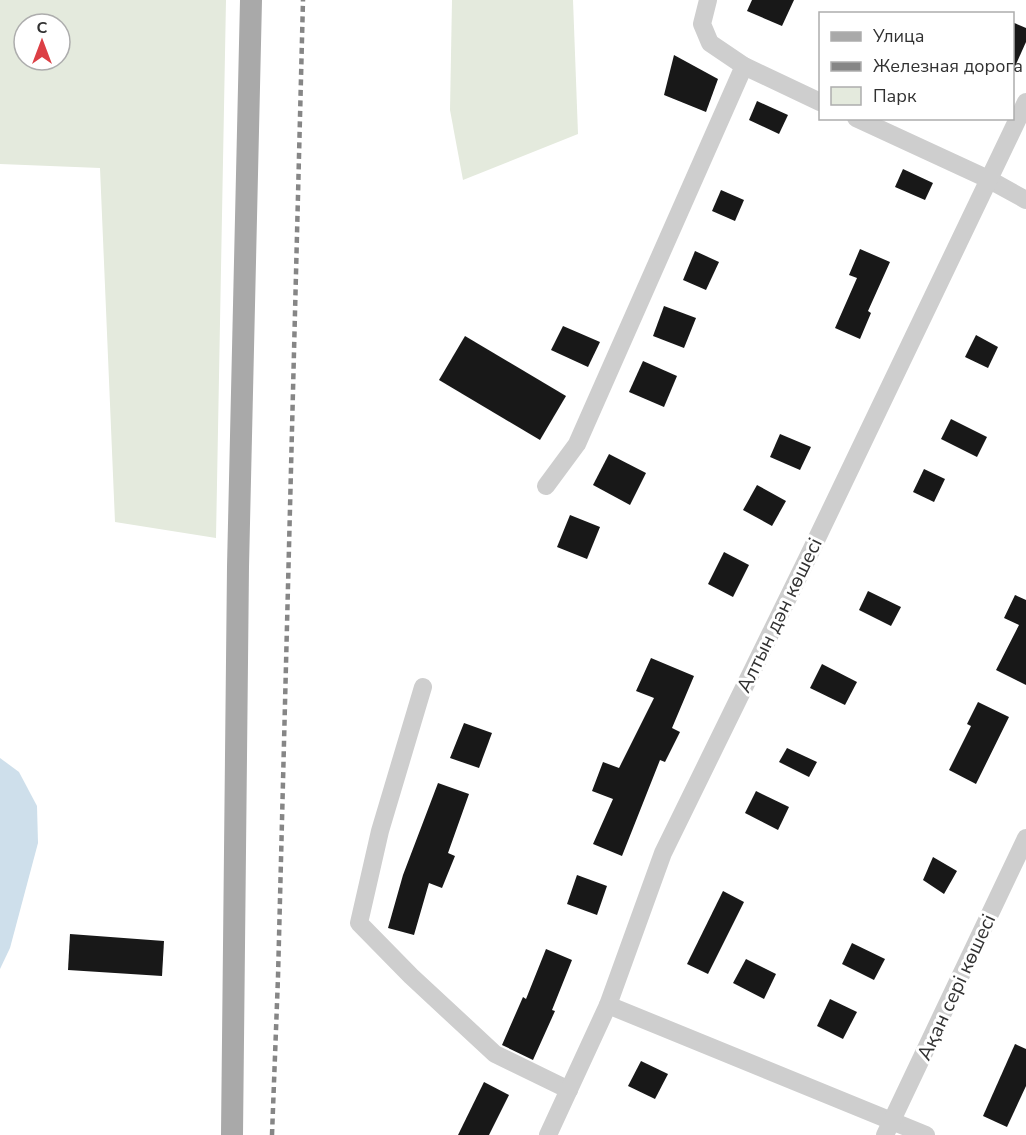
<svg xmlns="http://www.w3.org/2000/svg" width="1026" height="1135" font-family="'Nunito Sans',sans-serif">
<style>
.green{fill:#e4eadd;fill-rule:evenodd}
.water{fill:#cedfeb}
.building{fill:#181818}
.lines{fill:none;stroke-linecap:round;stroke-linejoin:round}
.minor{stroke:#cecece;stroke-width:18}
.major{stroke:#a9a9a9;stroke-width:22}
.rail{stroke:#868686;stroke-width:4.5;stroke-dasharray:6 4.5;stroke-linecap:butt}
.labels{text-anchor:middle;stroke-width:6;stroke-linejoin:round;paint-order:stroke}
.street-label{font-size:20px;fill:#313131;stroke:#fff}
</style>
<rect width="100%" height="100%" fill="#fff"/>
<g class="green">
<path d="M0,0h226l-10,538 -101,-16 -15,-354 -100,-4zM24,24h36v36h-36z"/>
<path d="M452,0h121l5,134 -115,46 -13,-70z"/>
</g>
<path class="water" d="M0,758l19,14 18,34 1,37 -28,105 -10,21z"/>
<g class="building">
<path d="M752,0h42l-12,26 -35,-15z"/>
<path d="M1012,22l14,6v14l-14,31z"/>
<path d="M674,55l44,24 -12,33 -42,-17z"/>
<path d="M757,101l31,14 -9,19 -30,-14z"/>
<path d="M903,169l30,14 -8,17 -30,-13z"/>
<path d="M721,190l23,10 -9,21 -23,-10z"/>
<path d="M860,249l30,13 -22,49 3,2 -11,26 -25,-11 22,-50 -8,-3z"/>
<path d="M695,251l24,11 -13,28 -23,-10z"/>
<path d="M664,306l32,12 -12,30 -31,-12z"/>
<path d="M563,326l37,16 -12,25 -37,-17z"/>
<path d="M976,335l22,12 -10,21 -23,-11z"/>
<path d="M465,336l101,60 -26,44 -101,-60z"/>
<path d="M643,361l34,15 -13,31 -35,-15z"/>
<path d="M951,419l36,18 -10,20 -36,-18z"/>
<path d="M780,434l31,13 -11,23 -30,-13z"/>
<path d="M609,454l37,19 -16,32 -37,-20z"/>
<path d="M924,469l21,10 -11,23 -21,-10z"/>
<path d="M757,485l29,16 -14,25 -29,-16z"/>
<path d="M570,515l30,12 -13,32 -30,-12z"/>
<path d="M724,552l25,13 -16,32 -25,-13z"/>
<path d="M868,591l33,16 -10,19 -32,-16z"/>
<path d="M1015,595l11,5v85l-30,-15 23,-45 -15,-7z"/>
<path d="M651,658l43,18 -22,52 8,4 -15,30 -5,-2 -38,96 -29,-12 20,-45 -21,-8 11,-29 16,6 35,-70 -18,-7z"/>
<path d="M822,664l35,18 -12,23 -35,-17z"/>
<path d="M978,702l31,15 -33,67 -27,-14 22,-44 -4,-2z"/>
<path d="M464,723l28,10 -13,35 -29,-10z"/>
<path d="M787,748l30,14 -8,15 -30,-15z"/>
<path d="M438,783l31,11 -21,59 7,3 -13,32 -13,-5 -15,52 -26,-7 15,-53z"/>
<path d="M756,791l33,16 -11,23 -33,-17z"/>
<path d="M933,857l24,14 -13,23 -21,-14z"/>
<path d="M577,875l30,11 -10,29 -30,-11z"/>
<path d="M723,891l21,11 -36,72 -21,-10z"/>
<path d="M70,934l94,7 -2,35 -94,-6z"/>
<path d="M852,943l33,16 -11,21 -32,-16z"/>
<path d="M546,949l26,11 -20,50 3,1 -22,49 -31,-15 21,-48 3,2z"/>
<path d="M746,959l30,15 -12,25 -31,-16z"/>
<path d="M830,999l27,13 -14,27 -26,-13z"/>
<path d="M1015,1044l11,5v37l-19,41 -24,-11z"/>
<path d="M641,1061l27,13 -13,25 -27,-13z"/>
<path d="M484,1082l25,13 -20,40h-31z"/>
</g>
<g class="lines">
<g class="minor">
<path d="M708,0l-6,24 8,19 34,23 76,36"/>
<path d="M856,118l132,61 38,21"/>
<path d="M546,486l31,-42 167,-378"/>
<path d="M423,687l-43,144 -21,92 52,53 84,78 74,36"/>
<path d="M608,1005l318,130"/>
<path d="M548,1135l60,-130 55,-152 145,-296 218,-455"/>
<path d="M885,1135l141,-297"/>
</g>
<path class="major" d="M232,1135l6,-568 13,-567"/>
<path class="rail" d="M272,1135l6,-158 25,-977"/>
</g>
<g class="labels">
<g class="street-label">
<text transform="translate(779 615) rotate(-64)" y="7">Алтын дән көшесі</text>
<text transform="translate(956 987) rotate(-65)" y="7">Ақан сері көшесі</text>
</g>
</g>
<rect x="819" y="12" width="195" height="108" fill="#ffffff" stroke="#adadad" stroke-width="1.5"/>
<rect x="831" y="32" width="30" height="9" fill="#a9a9a9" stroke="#adadad" stroke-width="1.5"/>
<text x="873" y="42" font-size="18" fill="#313131">Улица</text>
<rect x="831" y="62" width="30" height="9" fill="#868686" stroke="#adadad" stroke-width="1.5"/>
<text x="873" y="72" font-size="18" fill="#313131">Железная дорога</text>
<rect x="831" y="87" width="30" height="18" fill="#e4eadd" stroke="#adadad" stroke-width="1.5"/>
<text x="873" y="102" font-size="18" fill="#313131">Парк</text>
<g transform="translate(42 42)"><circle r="28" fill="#ffffff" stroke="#adadad" stroke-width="1.5"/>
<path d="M0-4.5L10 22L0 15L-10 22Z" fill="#dc3f45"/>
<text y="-9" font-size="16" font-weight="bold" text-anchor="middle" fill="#313131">С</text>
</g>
</svg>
